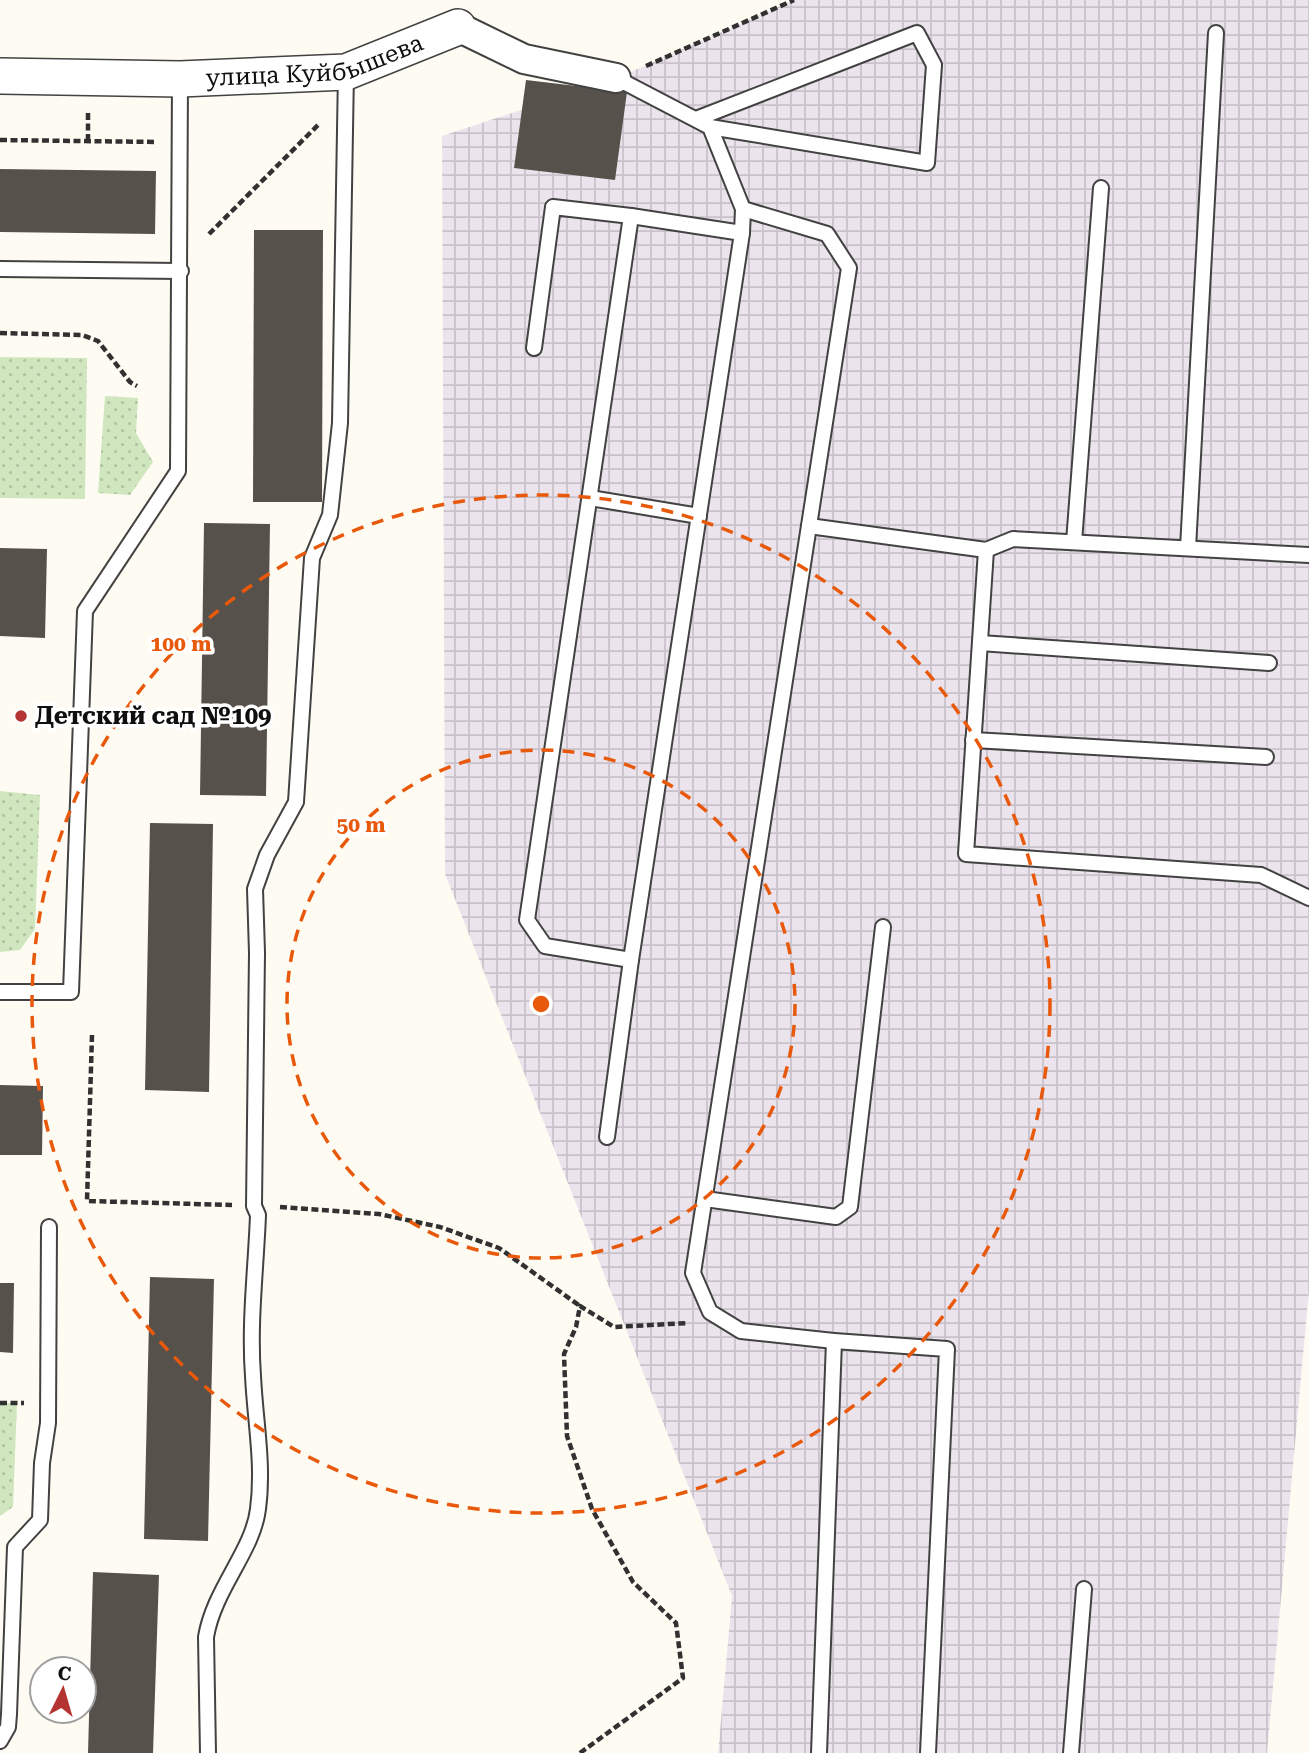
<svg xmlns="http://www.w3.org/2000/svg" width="1309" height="1753" font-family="'Roboto Serif',serif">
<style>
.industrial{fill:url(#industrial-grid)}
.grass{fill:url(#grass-dots)}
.building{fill:#57514c}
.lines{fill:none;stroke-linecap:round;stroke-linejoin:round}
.service-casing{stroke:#424242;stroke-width:18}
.minor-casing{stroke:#424242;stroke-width:32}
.tertiary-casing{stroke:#424242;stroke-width:38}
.path{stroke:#313131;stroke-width:4.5;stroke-dasharray:7 3.5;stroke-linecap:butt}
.service{stroke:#fff;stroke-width:14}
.minor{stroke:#fff;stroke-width:28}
.tertiary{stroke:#fff;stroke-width:35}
.ring{fill:none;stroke:#e8590c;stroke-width:3.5;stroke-dasharray:12 9}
.poi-dot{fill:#b43432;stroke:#fff;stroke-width:2.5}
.labels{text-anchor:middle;stroke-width:7;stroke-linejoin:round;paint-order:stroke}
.street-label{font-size:24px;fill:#0f0f0f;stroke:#fff}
.poi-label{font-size:24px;font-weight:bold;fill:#0f0f0f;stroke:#fff;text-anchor:start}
.centre{fill:#e8590c;stroke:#fff;stroke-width:3.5}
.ring-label{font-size:21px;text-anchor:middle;font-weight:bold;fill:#e8590c;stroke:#fff;stroke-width:7;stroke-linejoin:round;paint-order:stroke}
</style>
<defs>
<pattern id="industrial-grid" width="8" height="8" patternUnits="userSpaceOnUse" patternTransform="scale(1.75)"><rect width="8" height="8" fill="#ece4ed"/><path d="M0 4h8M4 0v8" fill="none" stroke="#c9c2ca"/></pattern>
<pattern id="grass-dots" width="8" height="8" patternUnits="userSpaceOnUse" patternTransform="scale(1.75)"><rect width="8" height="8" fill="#d0e6be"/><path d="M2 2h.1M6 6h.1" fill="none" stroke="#b1c4a2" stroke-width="1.8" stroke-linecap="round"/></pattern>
</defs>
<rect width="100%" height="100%" fill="#fefcf2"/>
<path class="industrial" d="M794,0h515v1290l-42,463h-549l14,-157 -287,-722 -3,-738 175,-58z"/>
<g class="grass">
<path d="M0,357l87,1 -2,141 -85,-1z"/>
<path d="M105,396l33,2 -2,35 17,29 -23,33 -32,-2z"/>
<path d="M0,791l40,4 -5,134 -15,21 -20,2z"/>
<path d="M0,1403h17l-4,104 -13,9z"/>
</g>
<g class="building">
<path d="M526,80l101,12 -12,88 -101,-12z"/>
<path d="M0,169l156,2 -1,63 -155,-2z"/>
<path d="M254,230h69l-1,272h-69z"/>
<path d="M204,523l66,1 -4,272 -66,-1z"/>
<path d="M0,548l47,1 -2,89 -45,-2z"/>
<path d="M150,823l63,1 -4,268 -64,-2z"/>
<path d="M0,1085l43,1 -1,69h-42z"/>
<path d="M150,1277l64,2 -6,262 -64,-2z"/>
<path d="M0,1283h14l-1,70 -13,-1z"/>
<path d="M93,1572l66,3 -6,178h-65z"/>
</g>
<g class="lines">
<g class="service-casing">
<g id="service">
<path d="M616,78l94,49 33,82 -1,24 -111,-17 -104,704 18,26 86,14"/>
<path d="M696,119l221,-86 17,32 -7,98 -217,-36"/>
<path d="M743,209l84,25 22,34 -156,1005 17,39 31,19 93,10 113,8 -19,404"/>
<path d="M0,269l181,2"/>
<path d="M534,348l19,-141 78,9"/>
<path d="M590,498l109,18"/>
<path d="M809,526l177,24 27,-11 296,16"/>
<path d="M1074,542l27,-354"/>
<path d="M1188,548l28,-515"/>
<path d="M986,550l-20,304 295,21 48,23"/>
<path d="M980,643l289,20"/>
<path d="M973,740l293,17"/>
<path d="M0,992h71l14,-381 93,-140 2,-392"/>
<path d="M607,1137l24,-177 111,-727"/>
<path d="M705,1199l131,18 14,-10 33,-280"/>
<path d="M0,1741l8,-14 1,-13 6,-167 25,-27 2,-57 6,-40 1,-196"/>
<path d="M208,1753l-2,-116c8,-48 47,-86 52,-128 6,-45 -3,-89 -5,-133 -4,-53 3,-108 5,-161l-4,-9 3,-253 -2,-64 12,-34 29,-53 16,-244 18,-43 10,-92 6,-351"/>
<path d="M819,1753l15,-412"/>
<path d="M1071,1753l13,-164"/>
</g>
</g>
<g class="minor-casing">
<path id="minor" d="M458,27l66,32 92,19"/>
</g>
<g class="tertiary-casing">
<g id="tertiary">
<path id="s1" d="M0,76l180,3 166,-7 112,-45"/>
</g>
</g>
<g class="path">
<path d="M646,66l148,-66"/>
<path d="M0,140l157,2"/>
<path d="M88,141v-31"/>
<path d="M209,234l111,-111"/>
<path d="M0,333l82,2 16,6 32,41 7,4"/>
<path d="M92,1035l-5,166 145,4"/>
<path d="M280,1207l99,7 61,13 59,21 81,58"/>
<path d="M0,1403h24"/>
<path d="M580,1753l103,-75 -7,-55 -43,-41 -41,-73 -25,-73 -3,-82 12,-27 4,-21 34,21 74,-4"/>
</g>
<use href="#service" class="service"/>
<use href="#minor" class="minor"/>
<use href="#tertiary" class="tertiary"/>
</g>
<g class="ring">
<circle cx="541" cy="1004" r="254"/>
<circle cx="541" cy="1004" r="509"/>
</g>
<circle class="poi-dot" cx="21" cy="716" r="7"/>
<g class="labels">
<g class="street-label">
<text dy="8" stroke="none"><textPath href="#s1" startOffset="317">улица Куйбышева</textPath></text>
</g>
<g class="poi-label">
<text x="35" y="724">Детский сад №109</text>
</g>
</g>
<circle cx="541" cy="1004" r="10" class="centre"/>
<g class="ring-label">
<text x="181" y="651">100 m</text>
<text x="361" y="832">50 m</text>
</g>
<g transform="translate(63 1690) rotate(5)"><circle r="33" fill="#ffffff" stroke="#9f9f9f" stroke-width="2"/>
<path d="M0-5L12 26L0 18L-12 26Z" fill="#b43432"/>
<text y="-10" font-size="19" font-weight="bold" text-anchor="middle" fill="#0f0f0f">С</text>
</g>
</svg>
